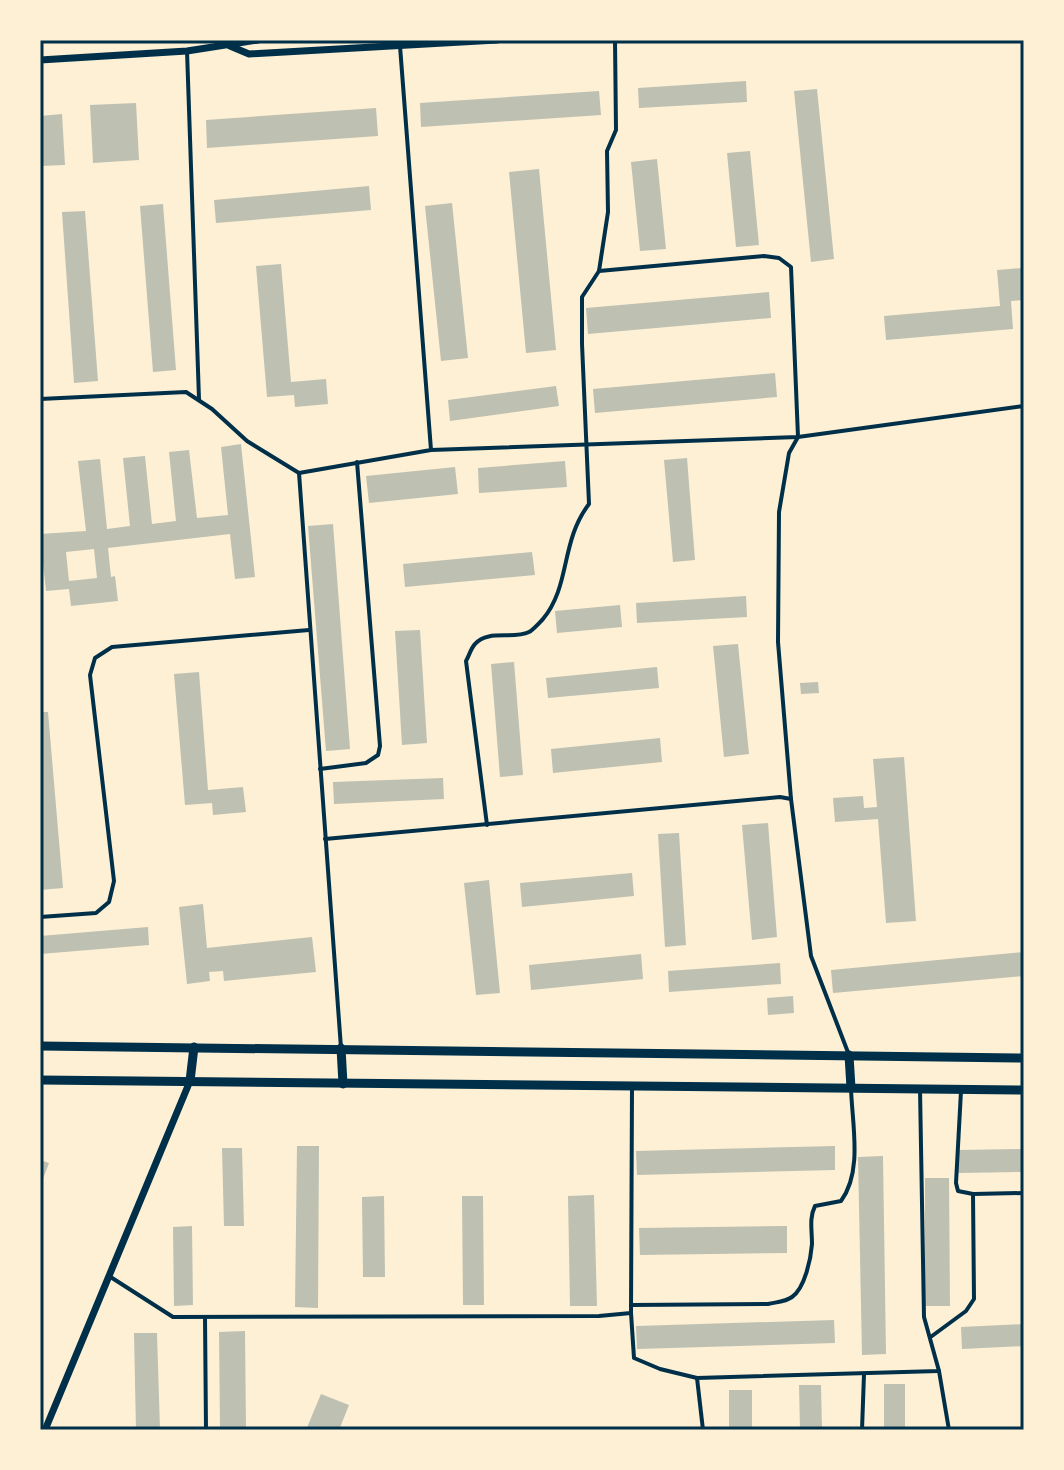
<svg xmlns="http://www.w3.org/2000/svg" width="1064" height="1470" font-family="Roboto,sans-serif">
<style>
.building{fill:#bec0b2;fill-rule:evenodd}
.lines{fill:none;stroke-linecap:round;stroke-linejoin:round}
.service{stroke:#003049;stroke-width:4}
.minor{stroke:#003049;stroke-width:7}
.tertiary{stroke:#003049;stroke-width:9}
.neatline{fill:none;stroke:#003049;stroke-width:3}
</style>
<rect width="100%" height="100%" fill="#fdf0d5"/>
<g class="building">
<path d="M746,81l1,21 -108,6 -1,-20z"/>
<path d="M817,89l17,170 -23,3 -17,-171z"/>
<path d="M599,91l2,24 -180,12 -1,-24z"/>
<path d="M136,103l3,57 -46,3 -3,-58z"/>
<path d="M376,108l2,28 -171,12 -1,-28z"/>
<path d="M62,114l3,51 -25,1v-50z"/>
<path d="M750,151l9,94 -23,2 -9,-94z"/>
<path d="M657,159l9,90 -26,2 -9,-89z"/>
<path d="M539,169l17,181 -30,3 -17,-181z"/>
<path d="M369,186l2,24 -155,13 -2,-23z"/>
<path d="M452,203l16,155 -27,3 -16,-155z"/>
<path d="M163,204l13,166 -23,2 -13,-166z"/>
<path d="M85,211l13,170 -24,2 -12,-171z"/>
<path d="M281,264l10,118 35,-3 2,25 -33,3 -1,-12 -27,2 -11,-131z"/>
<path d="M1022,268l2,32 -13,1 2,28 -127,11 -2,-24 116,-10 -3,-36z"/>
<path d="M769,292l2,26 -183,16 -2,-26z"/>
<path d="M775,373l2,24 -182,16 -2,-24z"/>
<path d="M556,386l3,20 -109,15 -2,-21z"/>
<path d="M241,444l14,133 -20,2 -5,-45 -122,14 3,29 4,-1 3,25 -47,5 -2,-17 -23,2 -6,-57 46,-3 -8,-70 22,-2 7,70 23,-3 -7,-68 22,-2 7,68 24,-3 -7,-69 20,-2 8,68 31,-3 -7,-68zM94,549l3,29 -28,3 -3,-29z"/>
<path d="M687,458l8,102 -22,2 -9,-102z"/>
<path d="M565,461l2,26 -88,6 -1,-25z"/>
<path d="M455,467l3,27 -89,9 -3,-27z"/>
<path d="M333,524l17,225 -24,2 -18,-225z"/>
<path d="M532,552l3,23 -130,12 -2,-23z"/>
<path d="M746,596l1,21 -110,6 -1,-20z"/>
<path d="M620,605l2,22 -65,6 -2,-22z"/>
<path d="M420,630l7,113 -25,2 -7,-114z"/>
<path d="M738,644l11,110 -25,3 -11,-111z"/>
<path d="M514,662l9,113 -23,2 -9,-113z"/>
<path d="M657,667l2,21 -111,10 -2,-20z"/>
<path d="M199,672l9,118 35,-3 3,25 -33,3 -1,-12 -27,2 -11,-131z"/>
<path d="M818,682l1,11 -18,1 -1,-11z"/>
<path d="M40,712h8l15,176 -23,2z"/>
<path d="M660,738l2,24 -109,11 -2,-24z"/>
<path d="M904,757l12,164 -30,2 -8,-104 -43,3 -2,-24 30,-2 1,12 13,-1 -4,-48z"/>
<path d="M443,778l1,21 -110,5 -1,-22z"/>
<path d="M768,823l9,114 -25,3 -10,-115z"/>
<path d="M679,833l7,112 -21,2 -7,-113z"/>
<path d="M632,873l2,23 -112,11 -2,-24z"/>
<path d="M489,880l11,113 -24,2 -12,-112z"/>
<path d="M203,904l4,44 105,-11 4,35 -92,9 -1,-10 -14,1 1,9 -23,3 -8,-77z"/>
<path d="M148,927l1,18 -109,9v-18z"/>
<path d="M1024,952v24l-191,17 -2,-23z"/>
<path d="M641,954l2,25 -112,11 -2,-25z"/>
<path d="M780,963l1,21 -112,8 -1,-21z"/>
<path d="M793,996l1,17 -26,2 -1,-17z"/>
<path d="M297,1146h22l-1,162 -23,-1z"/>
<path d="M835,1146v24l-198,5 -1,-24z"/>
<path d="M222,1148h20l2,78h-20z"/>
<path d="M1024,1149v23l-66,1 -1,-23z"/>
<path d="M883,1156l3,198 -24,1 -4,-198z"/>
<path d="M40,1160l9,3 -9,24z"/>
<path d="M925,1178h24l1,128h-25z"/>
<path d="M594,1195l3,111h-27l-2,-110z"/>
<path d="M384,1196l1,81h-22l-1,-80z"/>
<path d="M462,1196h21l1,109h-21z"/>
<path d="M192,1226l1,79 -19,1 -1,-79z"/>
<path d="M787,1226v27l-147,2 -1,-27z"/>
<path d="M834,1320l1,23 -198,6 -1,-23z"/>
<path d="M1024,1324v22l-62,3 -1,-22z"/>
<path d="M245,1331l1,99h-26l-1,-98z"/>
<path d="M134,1333h23l3,97h-24z"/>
<rect x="884" y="1384" width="21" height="46"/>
<path d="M799,1385h22l1,45h-22z"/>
<rect x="729" y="1390" width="23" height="40"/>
<path d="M321,1394l28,11 -10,25h-33z"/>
</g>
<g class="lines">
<g class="service">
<path d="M187,51l12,348"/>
<path d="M40,399l146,-7 26,17 35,32 52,32 132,-23 -31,-404"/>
<path d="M431,450l367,-13 -7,-170 -12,-9 -15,-2 -165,15"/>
<path d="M299,473l42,575"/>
<path d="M320,769l46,-6 12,-8 2,-9 -23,-284"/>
<path d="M791,799l-13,-157 1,-130 10,-59 9,-16 226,-31"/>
<path d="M487,825l-21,-164c3,-5 5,-13 9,-17 13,-15 38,-4 54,-12 4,-2 11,-10 14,-13 28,-34 17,-77 46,-115l-7,-160v-47l17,-26 9,-59 -1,-61 9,-21 -1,-90"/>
<path d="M325,839l455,-42 11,2 20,157 38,99"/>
<path d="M40,917l56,-4 13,-11 5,-21 -24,-206 5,-17 17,-11 197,-17"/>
<path d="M961,1091l-5,92 2,8 15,3"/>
<path d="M109,1276l64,41 426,-1 32,-3 1,-227"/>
<path d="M631,1305l137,-1c8,-2 17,-2 24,-7 13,-9 19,-39 20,-53 0,-14 -3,-26 3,-38l26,-5c22,-30 11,-77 10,-113"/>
<path d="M631,1313l3,45 26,11 37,9 242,-7 -15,-54 -4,-228"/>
<path d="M205,1317l1,113"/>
<path d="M932,1336l34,-25 8,-12 -1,-105 51,-1"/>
<path d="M939,1371l10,59"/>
<path d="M697,1378l6,52"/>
<path d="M862,1430l2,-56"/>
</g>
<g class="minor">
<path d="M230,46l19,8 248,-14"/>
<path d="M40,60l147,-9 71,-11"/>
<path d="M45,1430l145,-349"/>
</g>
<g class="tertiary">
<path d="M40,1046l984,12"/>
<path d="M341,1048l2,36"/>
<path d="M849,1055l2,33"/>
<path d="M40,1080l984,10"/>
<path d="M190,1081l4,-34"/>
</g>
</g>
<rect width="1064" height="1470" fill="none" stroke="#fdf0d5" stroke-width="84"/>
<rect x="42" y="42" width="980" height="1386" class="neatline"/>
</svg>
